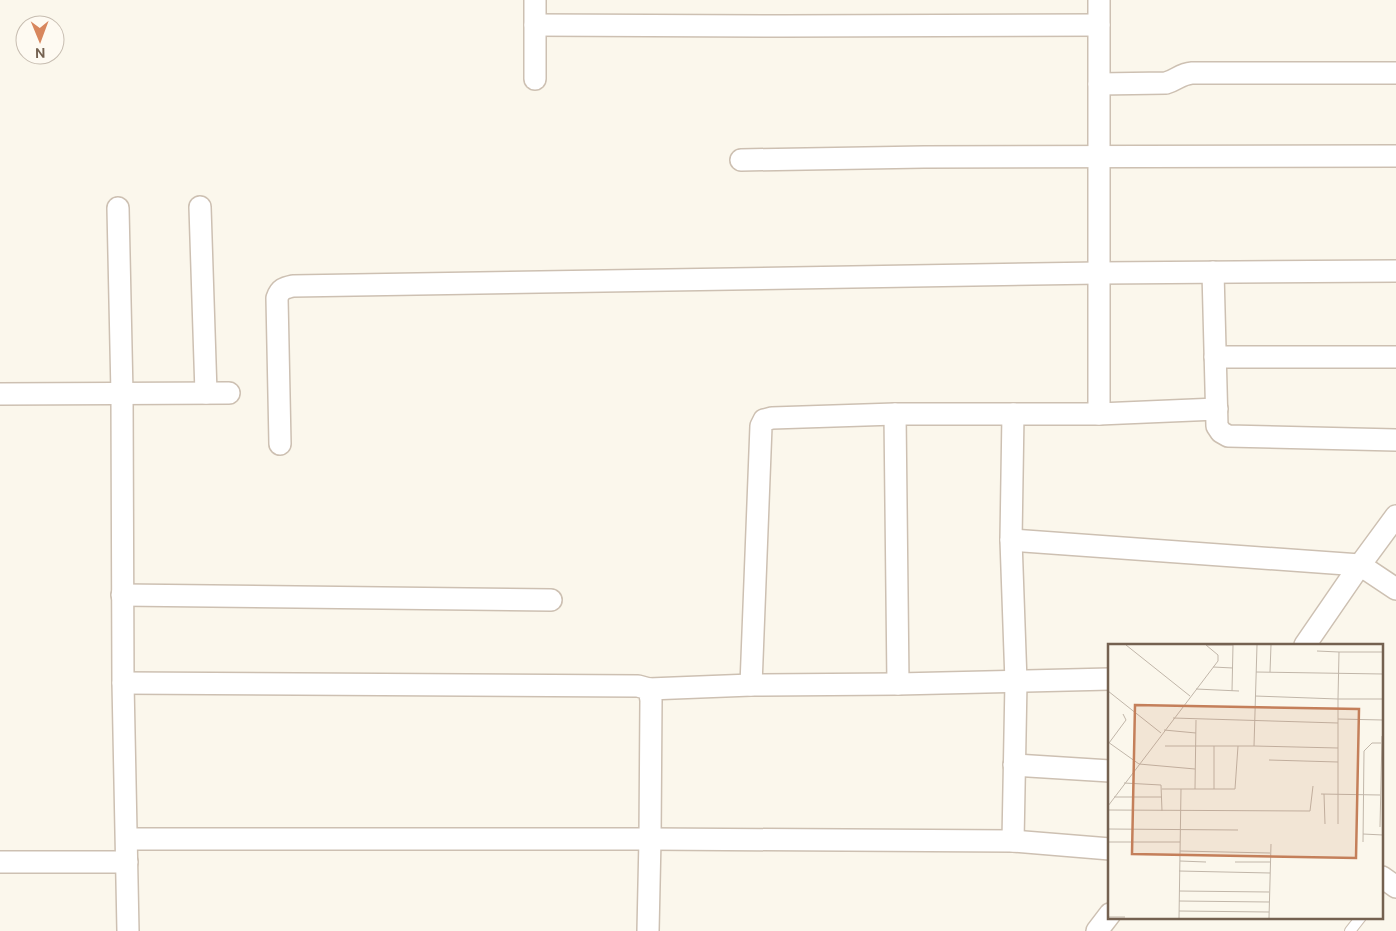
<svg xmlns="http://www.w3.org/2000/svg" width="1396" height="931" font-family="'DM Sans',sans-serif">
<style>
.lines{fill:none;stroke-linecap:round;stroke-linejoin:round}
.service-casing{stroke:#cdc0b2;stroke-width:12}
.minor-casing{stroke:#cdc0b2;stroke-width:24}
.service{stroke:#fff;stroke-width:10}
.minor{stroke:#fff;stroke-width:21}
.inset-road{fill:none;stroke:#c1b6a9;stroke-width:1}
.view{fill:#c47f5a;fill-opacity:0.15;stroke:#c47f5a;stroke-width:2.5}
.inset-edge{fill:none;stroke:#746150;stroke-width:2.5}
</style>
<rect width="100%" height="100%" fill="#fbf7ec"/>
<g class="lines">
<g class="service-casing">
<path id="service" d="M1350,931l11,-14"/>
</g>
<g class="minor-casing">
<g id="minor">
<path d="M535,25l249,1 315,-1"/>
<path d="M535,79v-79"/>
<path d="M1099,84l67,-1c11,-3 14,-9 26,-10h204"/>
<path d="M741,160l183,-3 472,-1"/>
<path d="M200,207l6,186"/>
<path d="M118,208l4,186 1,289 5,248"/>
<path d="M1213,272l4,154 4,6 7,4 168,4"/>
<path d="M1215,357h181"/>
<path d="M0,394l229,-1"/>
<path d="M895,414l3,270"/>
<path d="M1013,414l-2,126 5,142 -3,159"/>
<path d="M1099,414v-414"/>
<path d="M280,444l-3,-146c3,-9 7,-10 16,-12l806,-13 297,-2"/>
<path d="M1011,540l349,25 36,24"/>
<path d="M122,595l429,5"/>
<path d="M1305,645l55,-80 36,-49"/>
<path d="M123,683l515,3 11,3 2,11 -1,139 -2,92"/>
<path d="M751,685l10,-259 3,-6 8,-2 123,-4h204l118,-5"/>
<path d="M649,689l102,-4 147,-1 212,-5"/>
<path d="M1014,765l96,6"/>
<path d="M127,839h523l363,2 97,8"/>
<path d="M0,862h127"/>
<path d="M1382,877l14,10"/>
<path d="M1097,931l13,-17"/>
</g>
</g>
<use href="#service" class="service"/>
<use href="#minor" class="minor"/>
</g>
<g transform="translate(1108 644)">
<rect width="275" height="275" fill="#fbf7ec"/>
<path class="inset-road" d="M18,1l64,51M99,1h26l-1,46M149,1l-3,101 84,2M209,7l22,1M105,23l20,1M148,28l127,2M162,28l1,-27M88,45l43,2M0,47l53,42M147,52l83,3 1,-47h43M65,74l165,5M230,75l45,1M56,86l32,3M0,98l31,22 56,5M1,99l17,-23 -3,-6M57,102h89M161,116l69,2M16,139l37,2 1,26M54,145h73l3,-43M87,145l1,-69M106,145v-43M213,150l59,1M216,150l1,30M6,153h48M0,162l110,-145v-6l-12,-10M0,166l202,1 3,-25M230,180v-125h45M272,183l2,-91M0,185l130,1M255,190l20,1M0,198h72M255,198l1,-91 8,-8h9M72,207l90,2M72,217l26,1M127,218h35M71,227l91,2M71,247l90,1M71,257l90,1M71,267l90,1M0,273h17M71,274l2,-129M161,274l2,-74"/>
<path class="view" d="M27,61l224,4 -3,149 -224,-4z"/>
<rect width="275" height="275" class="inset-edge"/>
</g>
<g transform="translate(40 40) rotate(179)"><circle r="24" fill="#fefaf2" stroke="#c7bdb1"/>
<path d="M0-4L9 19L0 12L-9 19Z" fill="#d8865d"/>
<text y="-8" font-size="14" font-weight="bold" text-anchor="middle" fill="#746150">N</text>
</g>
</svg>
